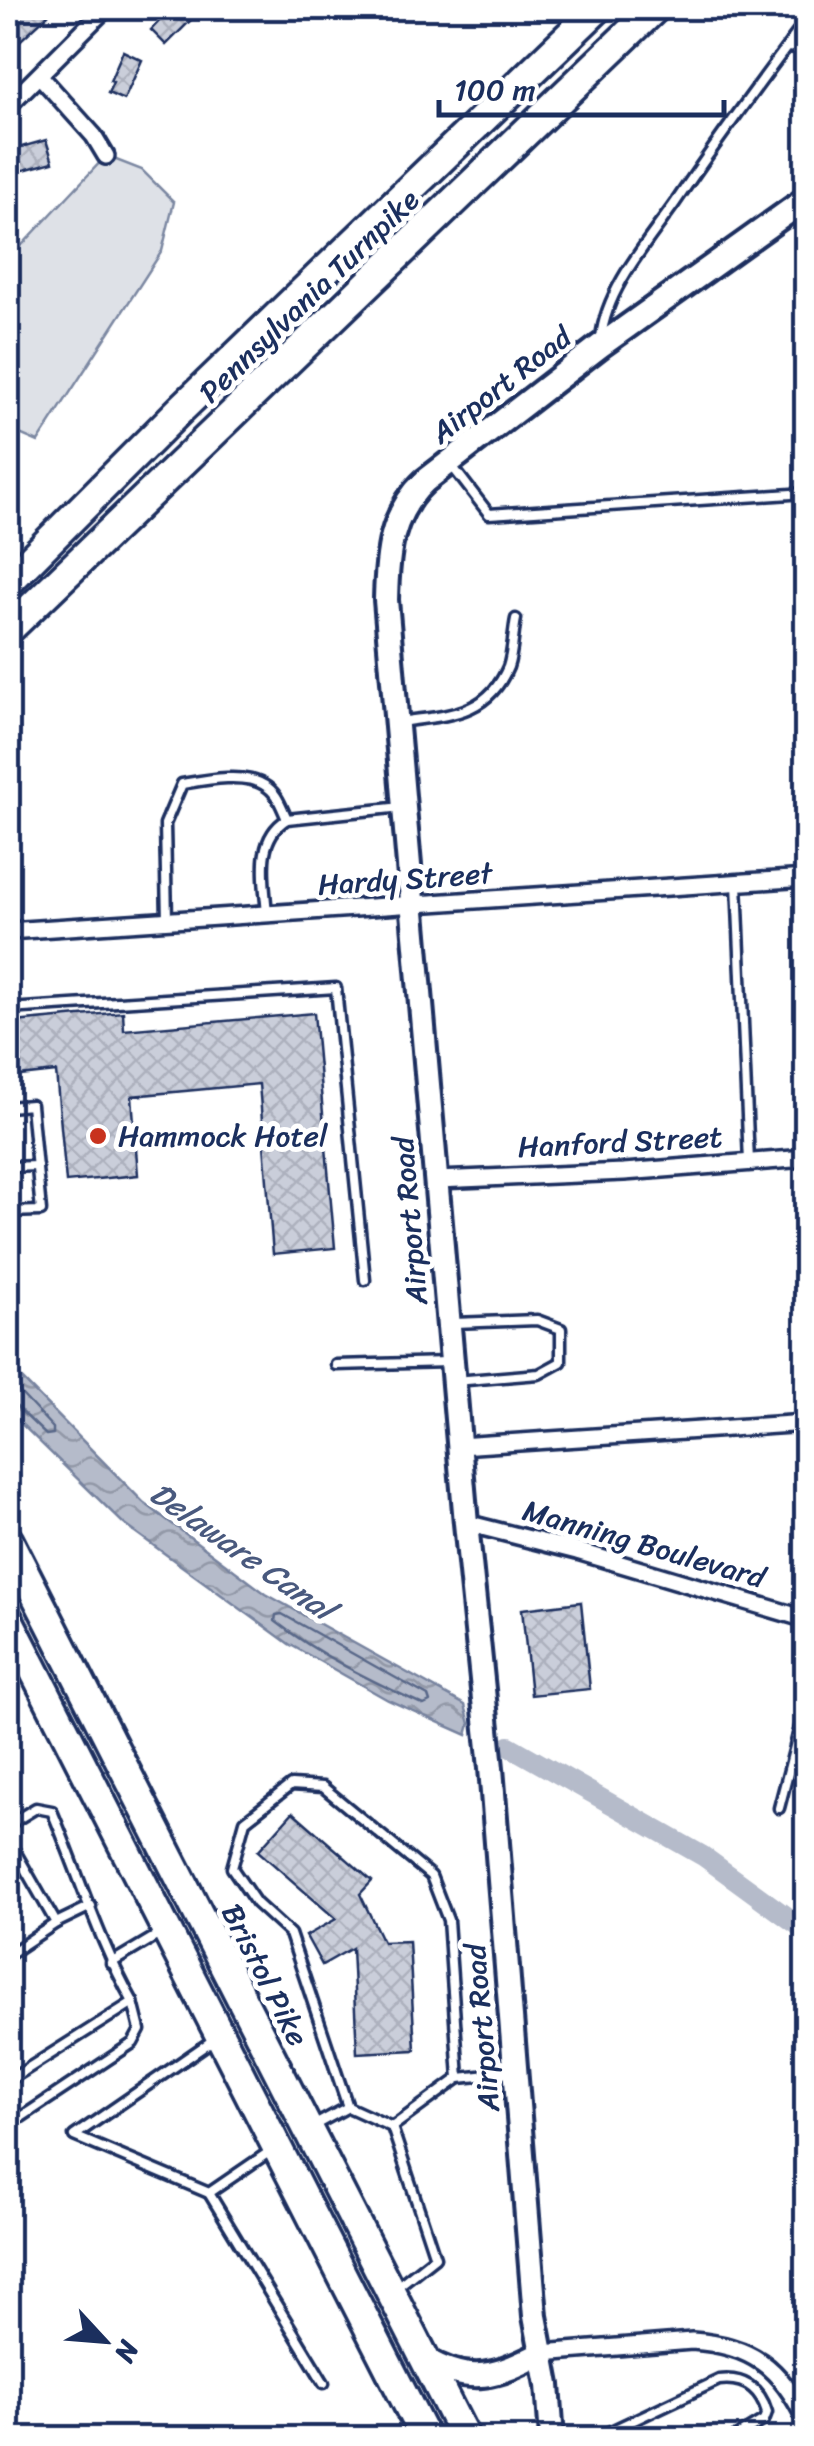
<svg xmlns="http://www.w3.org/2000/svg" width="814" height="2446" font-family="Sriracha,sans-serif">
<style>
.grass{fill:url(#grass-dots);stroke:#7c88a2;stroke-width:2.5}
.park{fill:#dee1e7;stroke:#7c88a2;stroke-width:2.5}
.water{fill:url(#water-waves);stroke:#77839f;stroke-width:2.5}
.lines{fill:none;stroke-linecap:round;stroke-linejoin:round}
.shore{stroke:#596789;stroke-width:2.5}
.canal{stroke:#b5bbca;stroke-width:20}
.building{fill:url(#building-cross-hatch);stroke:#1b2f5e;stroke-width:2.5}
.lane-casing{stroke:#1b2f5e;stroke-width:15}
.street-casing{stroke:#1b2f5e;stroke-width:22}
.secondary-casing{stroke:#1b2f5e;stroke-width:30}
.highway-casing{stroke:#1b2f5e;stroke-width:35}
.lane{stroke:#fff;stroke-width:8}
.street{stroke:#fff;stroke-width:15}
.secondary{stroke:#fff;stroke-width:22}
.highway{stroke:#fff;stroke-width:28}
.poi-dot{fill:#c8321e;stroke:#fff;stroke-width:4}
.labels{text-anchor:middle;stroke-width:10;stroke-linejoin:round;paint-order:stroke}
.street-label{font-size:30px;fill:#1b2f5e;stroke:#fff}
.poi-label{font-size:30px;fill:#1b2f5e;stroke:#fff;text-anchor:start}
.water-label{font-size:32px;font-style:italic;fill:#49597e;stroke:#fff}
</style>
<defs>
<pattern id="grass-dots" width="8" height="8" patternUnits="userSpaceOnUse" patternTransform="scale(2.5)"><rect width="8" height="8" fill="#dee1e7"/><path d="M2 2h.1M6 6h.1" fill="none" stroke="#bec1c9" stroke-width="1.8" stroke-linecap="round"/></pattern>
<pattern id="water-waves" width="16" height="10" patternUnits="userSpaceOnUse" patternTransform="scale(2.5)"><rect width="16" height="10" fill="#b5bbca"/><path d="M0 5q4-4 8 0t8 0" fill="none" stroke="#9298a7"/></pattern>
<pattern id="building-cross-hatch" width="8" height="8" patternUnits="userSpaceOnUse" patternTransform="scale(2.5)"><rect width="8" height="8" fill="#caceda"/><path d="M0 0l8 8M0 8l8-8" fill="none" stroke="#adb1be"/></pattern>
</defs>
<rect width="100%" height="100%" fill="#fff"/>
<filter id="ink" filterUnits="userSpaceOnUse"><feTurbulence type="fractalNoise" baseFrequency=".01" numOctaves="2"/><feDisplacementMap in="SourceGraphic" scale="20" xChannelSelector="R" yChannelSelector="G"/><feConvolveMatrix kernelMatrix="1 2 1 2 8 2 1 2 1" color-interpolation-filters="sRGB"/></filter>
<g filter="url(#ink)">
<path class="grass" d="M15,1022l4,54 -10,2 -1,-52z"/>
<path class="park" d="M106,156l36,14 32,32 -12,49 -124,191 -30,-13v-169z"/>
<path class="water" d="M8,1365l135,137 123,92 199,111 5,19 -3,11 -79,-35 -99,-56 -165,-120 -116,-113z"/>
<g class="lines">
<g class="shore">
<path d="M8,1380l45,48v6l-7,1 -29,-28 -9,-2"/>
<path d="M282,1614l146,82 2,6 -6,3c-50,-23 -106,-50 -149,-84l1,-6z"/>
</g>
<path class="canal" d="M509,1746l194,110 103,75"/>
</g>
<g class="building">
<path d="M8,8h32l8,7 -40,37z"/>
<path d="M153,8h50l-37,37 -15,-15 12,-13z"/>
<path d="M123,51l19,9 -18,40 -16,-7 5,-11 -3,-1z"/>
<path d="M46,140l7,22 -33,9 -6,-22z"/>
<path d="M123,1012l1,18 190,-17 21,235 -62,6 -14,-170 -127,12 6,79 -72,7 -10,-110 -37,4 -4,-54z"/>
<path d="M581,1602l9,87 -59,6 -9,-86z"/>
<path d="M293,1812l79,69 -12,13 23,48 26,-1 6,109 -58,3 -5,-105 -30,17 -16,-29 30,-17 -78,-68z"/>
</g>
<g class="lines">
<g class="lane-casing">
<g id="lane">
<path d="M787,47l19,2"/>
<path d="M601,338c5,-49 46,-95 74,-135 42,-62 86,-122 131,-182"/>
<path d="M452,466l37,48 317,-21"/>
<path d="M399,722c46,-7 88,-5 109,-55 5,-14 5,-34 8,-48"/>
<path d="M737,883l12,279"/>
<path d="M267,915c-2,-34 -13,-75 20,-96l115,-12"/>
<path d="M167,920l-2,-96 17,-40c23,-4 62,-12 82,1 13,7 17,21 23,34"/>
<path d="M8,1009l328,-21 29,292"/>
<path d="M8,1107l23,-2 10,106 -33,1"/>
<path d="M8,1167l29,-1"/>
<path d="M454,1323l83,-3 24,9v33l-22,12 -84,7"/>
<path d="M336,1365l112,-3"/>
<path d="M779,1808l27,-104"/>
<path d="M8,1825l28,-17 16,3c27,64 47,131 81,191l-125,79"/>
<path d="M8,1839l48,84"/>
<path d="M8,1955l48,-32 35,-17"/>
<path d="M111,1963l52,-31"/>
<path d="M216,2038l-142,98 135,57 63,-43"/>
<path d="M8,2126l125,-83 7,-13 -7,-28"/>
<path d="M313,2126l35,-19"/>
<path d="M392,2127l67,-49"/>
<path d="M209,2193l115,190"/>
<path d="M397,2287l38,-30 -43,-130 -44,-20 -58,-173 -34,-31 -24,-35 13,-47 46,-36 32,2 108,89 17,44 11,158 51,-5"/>
<path d="M596,2438l123,-58c24,-3 41,8 48,32l-3,8 -30,18"/>
</g>
</g>
<g class="street-casing">
<g id="street">
<path d="M40,76l54,60 12,20"/>
<path d="M8,106l98,-98"/>
<path d="M8,931l798,-53"/>
<path d="M437,1180l187,-8 182,-14"/>
<path d="M459,1446l347,-23"/>
<path d="M466,1523l111,28 229,68"/>
<path d="M542,2353l150,-12c59,4 89,26 114,80"/>
</g>
</g>
<g class="secondary-casing">
<g id="secondary">
<path d="M425,2359c45,27 73,17 117,-6"/>
<path d="M552,2438l-4,-53 -13,-69 -44,-548 -25,-245 -80,-923c1,-45 4,-86 39,-119l175,-135 206,-147"/>
</g>
</g>
<g class="highway-casing">
<g id="highway">
<path d="M8,582l172,-172 418,-402"/>
<path d="M8,630l647,-622"/>
<path d="M8,1540l457,898"/>
<path d="M8,1619l417,819"/>
</g>
</g>
<use href="#lane" class="lane"/>
<use href="#street" class="street"/>
<use href="#secondary" class="secondary"/>
<use href="#highway" class="highway"/>
</g>
</g>
<circle class="poi-dot" cx="98" cy="1136" r="10"/>
<g class="labels">
<g class="street-label">
<text transform="translate(309 296) rotate(-44)" y="10">Pennsylvania Turnpike</text>
<text transform="translate(501 385) rotate(-38)" y="10">Airport Road</text>
<text transform="translate(405 879) rotate(-4)" y="10">Hardy Street</text>
<text transform="translate(620 1142) rotate(-3)" y="10">Hanford Street</text>
<text transform="translate(410 1221) rotate(-95)" y="10">Airport Road</text>
<text transform="translate(644 1544) rotate(16)" y="10">Manning Boulevard</text>
<text transform="translate(265 1975) rotate(63)" y="10">Bristol Pike</text>
<text transform="translate(482 2028) rotate(-95)" y="10">Airport Road</text>
</g>
<g class="poi-label">
<text x="118" y="1146">Hammock Hotel</text>
</g>
<g class="water-label">
<text transform="translate(242 1551) rotate(35)" y="11">Delaware Canal</text>
</g>
</g>
<rect width="814" height="2446" fill="none" stroke="#fff" stroke-width="40"/>
<rect x="20" y="20" width="774" height="2406" fill="none" stroke="#1b2f5e" stroke-width="4" filter="url(#ink)"/>
<g transform="translate(105 2341) rotate(116)" stroke="#ffffff" stroke-width="8" paint-order="stroke">
<path d="M0-8L18 38L0 25L-18 38Z" fill="#1b2f5e"/>
<text y="-15" font-size="28" font-weight="bold" text-anchor="middle" fill="#1b2f5e">N</text>
</g>
<path d="M439 100v15h285v-15" fill="none" stroke="#1b2f5e" stroke-width="5"/>
<text x="454" y="100" font-size="30" fill="#1b2f5e" stroke="#ffffff" stroke-width="8" paint-order="stroke">100 m</text>
</svg>
